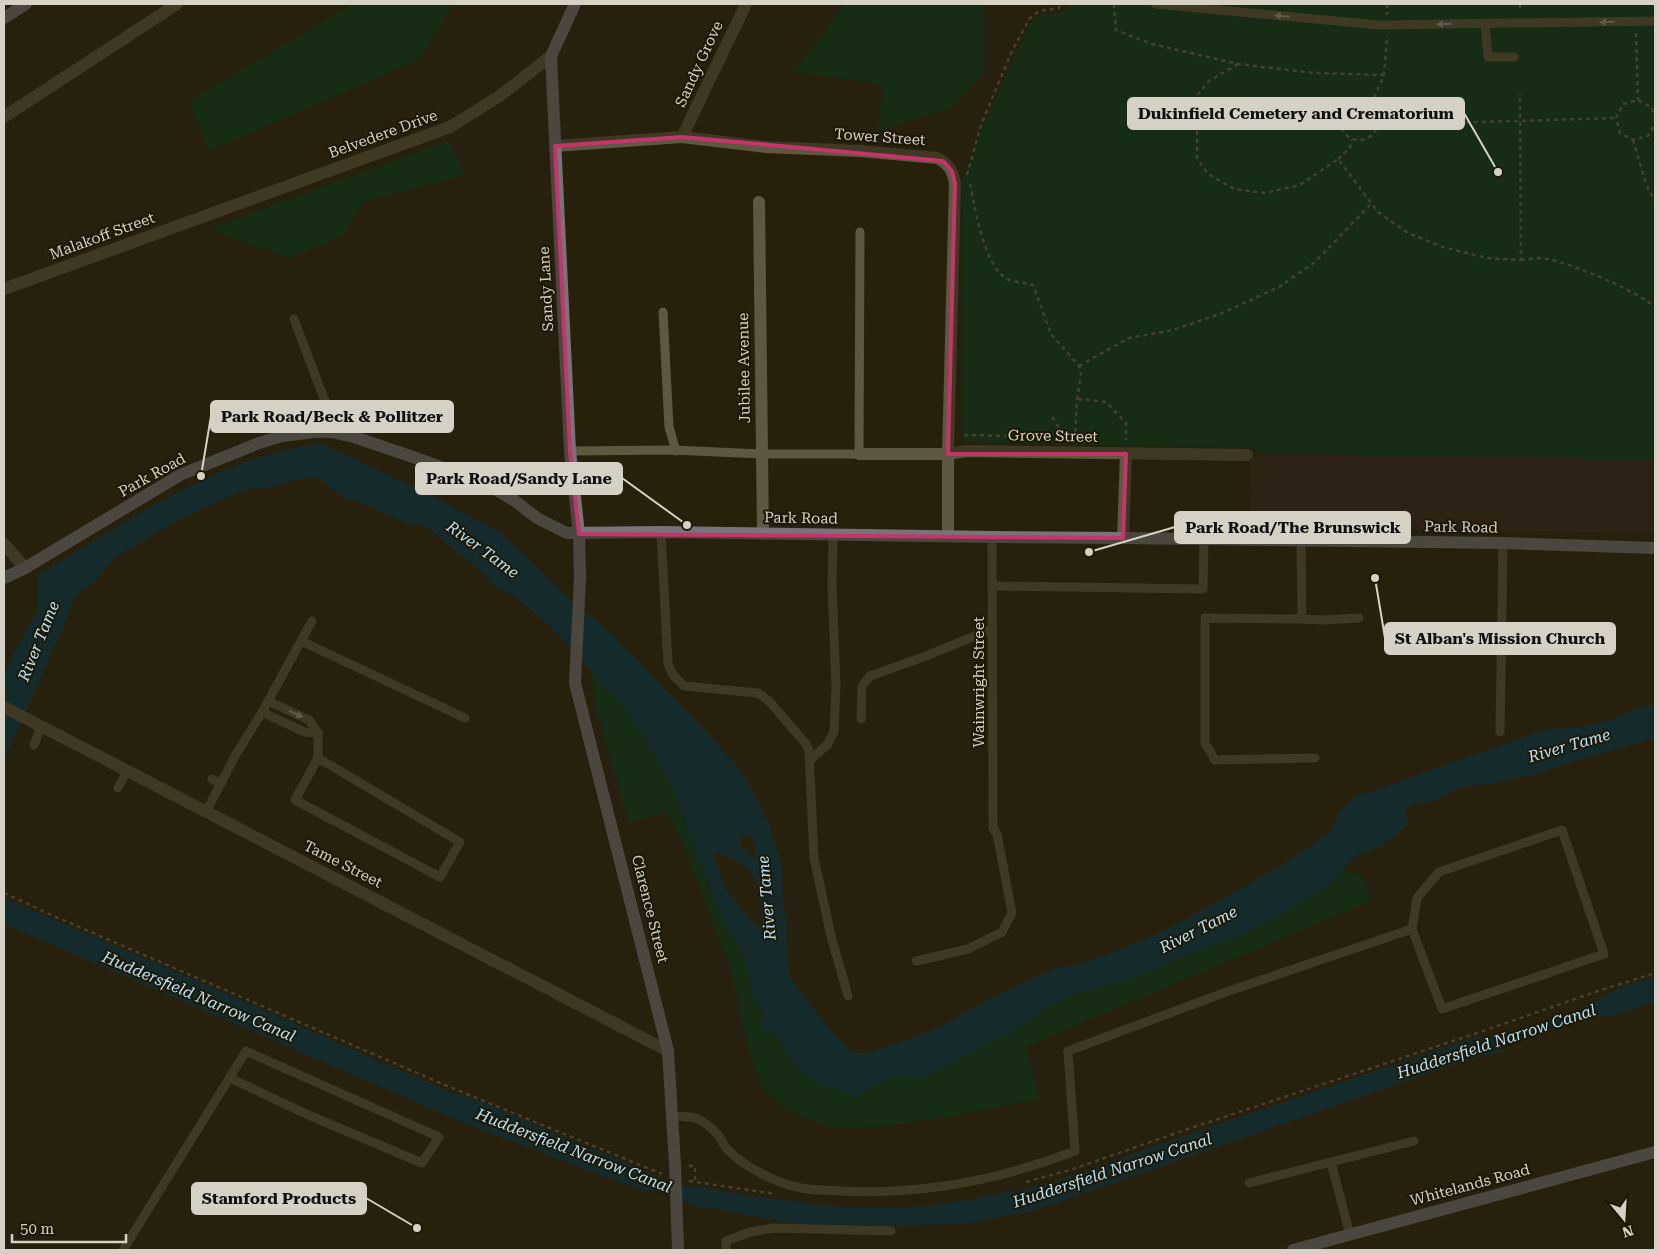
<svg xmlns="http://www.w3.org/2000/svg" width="1659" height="1254" font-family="'Roboto Serif',serif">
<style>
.commercial{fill:#35241b}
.green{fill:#053b1e}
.water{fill:#023851;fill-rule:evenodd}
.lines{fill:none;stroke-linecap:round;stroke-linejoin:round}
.path{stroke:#6b6654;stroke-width:2.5;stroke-dasharray:4 4;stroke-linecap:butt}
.lane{stroke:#5e5841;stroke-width:9}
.street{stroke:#5e5841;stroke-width:12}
.secondary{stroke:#78737a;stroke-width:12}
.oneway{fill:#a5a190}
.marked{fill:none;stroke:#c5346b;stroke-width:4;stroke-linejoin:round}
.labels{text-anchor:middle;stroke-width:4;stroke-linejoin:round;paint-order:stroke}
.street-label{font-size:15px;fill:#d5d1c5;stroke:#1d1804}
.water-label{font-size:16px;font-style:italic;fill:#b7e1fc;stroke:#1d1804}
.leader{fill:none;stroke:#d5d1c5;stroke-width:2}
.callout-dot{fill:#d5d1c5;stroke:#1d1804;stroke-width:2}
.callout{fill:#d5d1c5;stroke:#d5d1c5;stroke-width:2}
.callout-label{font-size:16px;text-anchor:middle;font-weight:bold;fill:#111}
</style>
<rect width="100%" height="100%" fill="#27210c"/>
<path class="commercial" d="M1265,453l390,7v73l-404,-7 -1,-66z"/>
<g class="green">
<path d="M353,4h100l-33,55 -211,92 -20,-50z"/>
<path d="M845,4h139v68l-32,35 -74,24 4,-47 -88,-12z"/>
<path d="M1068,4h587v456l-390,-7 -15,-5 -289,-6 1,-264 12,-25 10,-29 46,-101 8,-9 29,-2z"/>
<path d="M448,141l17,34 -102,27 -18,32 -54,24 -83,-29z"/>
<path d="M591,670l22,26 16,17 7,13 12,16 25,46 42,112 10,24 16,24 6,16 2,13 6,21 9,18 -3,7 6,7 6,2 10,16 28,30 42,16 6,4 2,-5 29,-15 13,-2 8,2 21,-5 54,-29 19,-8 27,-17 12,-10 18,-10 100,-33 16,-8 77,-29 71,-42 14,-16 22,4 11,25 -348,147 15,52 -92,18 -69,10 -47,1 -45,-18 -23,-20 -13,-30 -20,-90 -47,-124 -17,-33 -39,9 -34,-124z"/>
</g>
<g class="water">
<path d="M320,443l103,48 77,41 64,62 49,41 118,123 16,23 21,40 13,41 2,37 4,31 2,46 36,48 10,12 20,17h13l36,-12 34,-13 54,-31 64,-29 25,-4 63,-24 37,-18 96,-54 29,-19 27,-20 5,-16 19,-18 13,-3 174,-62 43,-4 23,-6 34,-14 11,-1v33l-93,27 -28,10 -17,3 -19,5 -38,4 -23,13 -27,5 -5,4 4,11 -2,5 -26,22 -22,7 -33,33 -71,42 -77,29 -41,19 -56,15 -19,7 -18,10 -12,10 -27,17 -19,8 -54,29 -13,5 -16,-2 -13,2 -28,15 -3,5 -2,1c-9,-10 -24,-10 -36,-15 -21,-10 -36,-33 -48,-52l-12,-3v-6l3,-7 -9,-18 -6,-21 -2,-13 -6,-16 -16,-24 -10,-24 -42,-112 -25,-46 -12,-16 -7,-13 -71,-79 -39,-35 -23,-12 -10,-11 -56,-47 -7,-3 -15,-2 -38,-18 -28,-9 -23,-19 -19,1 -29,8 -24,3 -16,6 -47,21 -67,39 -24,27 -11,7 -8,8 -9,25 -61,138v-85l10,-24 24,-42v-35c89,-53 178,-117 282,-132zM746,835c9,5 10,12 9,22h-6l-1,-6 -8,-5 1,-10zM716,853h4c9,5 20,9 28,16 14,11 15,44 13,60l-4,-2 -6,-6 -27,-35 -5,-18 -6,-11z"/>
<path d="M4,898l212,91 227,100 39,13 175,74 3,3 33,9 9,-1 48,9 90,11 43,1 42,-2 41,-6 76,-15 418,-143 20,-6 18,1 77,-25 45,-24 35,-12v26l-46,15 -16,-2 -13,13 5,-11h-7l-79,26 -1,4 4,3 6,1 -35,7 -437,152 -66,13 -82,4 -83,-2 -109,-19 -38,-15h-11l-28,-9 -150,-57 -465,-201z"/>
</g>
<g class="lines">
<g class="path">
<path d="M1114,4l2,26 36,14 86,20 76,9 70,2"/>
<path d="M1387,4v11"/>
<path d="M1520,4v8"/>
<path d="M1636,33l2,67"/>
<path d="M1238,64l-29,17 -11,13 -1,29 143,1"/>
<circle cx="1359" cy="121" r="19"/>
<path d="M1371,105l13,-30 3,-40"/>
<path d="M1655,120l-3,-12 -14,-8 -15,4 -7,14 4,15 13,7 15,-4 7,-12"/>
<path d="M1197,123v35l11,16 26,15 31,4 35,-8 38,-26 40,53 30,21 35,14 44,11 34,2 -1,-167"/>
<path d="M1378,125l238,-7"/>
<path d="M1633,140l13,44 9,18"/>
<path d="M1338,159l12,-11 2,-9"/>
<path d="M967,175l14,-50 31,-74 18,-33 9,-7 20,-3 1,-4"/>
<path d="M970,184c5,24 14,82 37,95 7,3 18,4 26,6l18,49 28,32 2,7 -4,27 -2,38 -2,1"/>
<path d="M1521,260c8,-1 19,-3 27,-1 27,6 87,31 107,48"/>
<path d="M1079,366l50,-28 44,-8 47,-16 59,-27 36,-25 56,-58"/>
<path d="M1078,399l28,3 20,21v17"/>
<path d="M1052,417l15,22"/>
<path d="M966,437v-2l40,1"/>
<path d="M4,893l52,24 389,168 217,89"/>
<path d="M1567,1013l3,9"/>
<path d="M689,1166h6v16"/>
<path d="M689,1181l86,13"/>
<path d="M1026,1182l47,-13 112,-39 301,-100 109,-38 60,-19"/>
</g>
<g class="lane">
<path d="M1155,4l224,21 276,-4"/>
<path d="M1485,24l3,33h26"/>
<path d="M663,312l6,115 7,24"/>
<path d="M294,319l32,85 5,28"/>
<path d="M570,451l102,-1 90,4h97l1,-222"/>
<path d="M661,532l7,132 5,11 11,11 74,7 11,8 37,43 3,7 5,107 17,78 17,60"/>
<path d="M1301,540l1,79 -97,-1v125l10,17 100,-2"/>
<path d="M992,586l211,3 1,-50"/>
<path d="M1302,619l20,1 37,-2"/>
<path d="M301,641l164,77"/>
<path d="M268,701l41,19 9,13v25l142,84 -20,35 -145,-77 23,-42"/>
<path d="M262,712l42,20 14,1"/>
<path d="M861,719l1,-33 8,-10 56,-20 66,-27"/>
<path d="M1500,732l3,-189"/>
<path d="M34,745l7,-18"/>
<path d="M811,759l16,-14 7,-13 2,-47 -4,-98 1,-52"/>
<path d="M212,779l9,5"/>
<path d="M118,788l9,-17"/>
<path d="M206,812l29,-56 27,-44 50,-91"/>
<path d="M1562,830l42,124 -162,55 -30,-80 5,-31 22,-26z"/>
<path d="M916,961l52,-12 34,-17 10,-19 -15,-79 -4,-6 -1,-291"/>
<path d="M672,1116c7,1 16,0 23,2 9,3 18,11 24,18 3,4 4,9 8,13 9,9 19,17 30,22 9,5 19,10 28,13 18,6 37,6 56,7 80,4 159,-11 234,-40l-7,-100 161,-60 183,-62"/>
<path d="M1331,1162l83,-21"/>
<path d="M1249,1183l82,-21 19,73"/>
<path d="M123,1250l123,-199 193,86 -17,26 -116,-49 -76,-36"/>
<path d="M726,1250v-9l24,-9 24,-4 117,3"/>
</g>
<g class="street">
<path d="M4,117l173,-113"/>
<path d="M682,137l64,-133"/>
<path d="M555,146l127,-9 84,10 94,4 77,7c12,6 16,13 18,26l-7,270v82"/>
<path d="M759,202l4,332"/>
<path d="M4,289l446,-162 51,-32 50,-39"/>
<path d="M859,454h89l18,-3 281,4"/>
<path d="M1123,538l3,-84"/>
<path d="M4,544l21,24"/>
<path d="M4,707l664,344"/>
</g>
<g class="secondary">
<path d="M575,4l-24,52 19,395 9,83 1,44 -5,105 93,368 7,113 3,86"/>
<path d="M4,18l22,-14"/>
<path d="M4,578l21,-10 155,-93 79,-32 23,-7 33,-4h16l23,5 59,20 52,19 30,13 20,12 22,17 30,15 94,-1 331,5 131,1 380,5 152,5"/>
<path d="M1293,1250l362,-98"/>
</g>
</g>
<defs><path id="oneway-solid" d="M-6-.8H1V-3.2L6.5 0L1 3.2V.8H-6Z" transform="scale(1.25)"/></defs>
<g class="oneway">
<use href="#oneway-solid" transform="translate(1282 16) rotate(-175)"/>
<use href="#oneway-solid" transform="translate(1607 22) rotate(179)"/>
<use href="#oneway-solid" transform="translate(1444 24) rotate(179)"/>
<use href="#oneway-solid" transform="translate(296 714) rotate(24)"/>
</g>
<path d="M0 0H1659V1254H0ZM682,137l261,24 9,10 3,13 -7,270h178l-3,84 -544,-4 -9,-83 -15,-305z" fill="#27210c" fill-opacity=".55" fill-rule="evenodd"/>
<path class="marked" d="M682,137l261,24 9,10 3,13 -7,270h178l-3,84 -544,-4 -9,-83 -15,-305z"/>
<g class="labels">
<g class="street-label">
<text transform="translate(699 64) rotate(-65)" y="5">Sandy Grove</text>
<text transform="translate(383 134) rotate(-20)" y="5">Belvedere Drive</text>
<text transform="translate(880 137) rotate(4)" y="5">Tower Street</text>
<text transform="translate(102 236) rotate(-20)" y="5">Malakoff Street</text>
<text transform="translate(546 289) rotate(-93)" y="5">Sandy Lane</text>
<text transform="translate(744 368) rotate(-91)" y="5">Jubilee Avenue</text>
<text transform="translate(1053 436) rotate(1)" y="5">Grove Street</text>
<text transform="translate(152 475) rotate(-29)" y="5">Park Road</text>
<text transform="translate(801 518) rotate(1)" y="5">Park Road</text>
<text transform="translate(1461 527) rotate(1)" y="5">Park Road</text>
<text transform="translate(979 682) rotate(-90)" y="5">Wainwright Street</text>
<text transform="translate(343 864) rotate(27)" y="5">Tame Street</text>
<text transform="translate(650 909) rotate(76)" y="5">Clarence Street</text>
<text transform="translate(1470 1185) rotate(-15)" y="5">Whitelands Road</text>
</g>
<g class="water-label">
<text transform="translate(483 549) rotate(36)" y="6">River Tame</text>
<text transform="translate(38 641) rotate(-68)" y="6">River Tame</text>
<text transform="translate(1569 745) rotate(-16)" y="6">River Tame</text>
<text transform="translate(766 898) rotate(-95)" y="6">River Tame</text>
<text transform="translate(1198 929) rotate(-27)" y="6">River Tame</text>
<text transform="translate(199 996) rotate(23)" y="6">Huddersfield Narrow Canal</text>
<text transform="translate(1496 1041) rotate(-18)" y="6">Huddersfield Narrow Canal</text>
<text transform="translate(574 1150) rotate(21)" y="6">Huddersfield Narrow Canal</text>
<text transform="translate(1112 1170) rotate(-18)" y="6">Huddersfield Narrow Canal</text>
</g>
</g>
<path class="leader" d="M1498 172L1464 113M201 476L211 416M687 525L622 478M1089 552L1175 527M1375 578L1385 638M417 1228L366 1198"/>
<g class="callout-dot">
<circle cx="1498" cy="172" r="5"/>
<circle cx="201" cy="476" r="5"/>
<circle cx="687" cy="525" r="5"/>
<circle cx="1089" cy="552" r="5"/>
<circle cx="1375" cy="578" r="5"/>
<circle cx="417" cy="1228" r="5"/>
</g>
<g class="callout">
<rect x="1128" y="98" width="336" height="31" rx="5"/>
<rect x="211" y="401" width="242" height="31" rx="5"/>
<rect x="416" y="463" width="206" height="31" rx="5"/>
<rect x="1175" y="512" width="235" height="31" rx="5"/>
<rect x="1385" y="623" width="230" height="31" rx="5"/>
<rect x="192" y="1183" width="174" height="31" rx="5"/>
</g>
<g class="callout-label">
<text x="1296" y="119">Dukinfield Cemetery and Crematorium</text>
<text x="332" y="422">Park Road/Beck &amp; Pollitzer</text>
<text x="519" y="484">Park Road/Sandy Lane</text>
<text x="1293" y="533">Park Road/The Brunswick</text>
<text x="1500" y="644">St Alban's Mission Church</text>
<text x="279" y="1204">Stamford Products</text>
</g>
<rect width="1659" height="1254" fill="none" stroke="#d5d1c5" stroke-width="10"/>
<g transform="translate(1624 1219) rotate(162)" stroke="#1d1804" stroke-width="4" paint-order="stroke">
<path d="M0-4L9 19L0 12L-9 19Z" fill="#d5d1c5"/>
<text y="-8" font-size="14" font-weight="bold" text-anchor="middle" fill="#d5d1c5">N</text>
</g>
<path d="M12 1234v8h114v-8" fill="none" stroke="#d5d1c5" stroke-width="2.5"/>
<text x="20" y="1234" font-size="15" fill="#d5d1c5" stroke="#1d1804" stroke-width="4" paint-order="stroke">50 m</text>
</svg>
